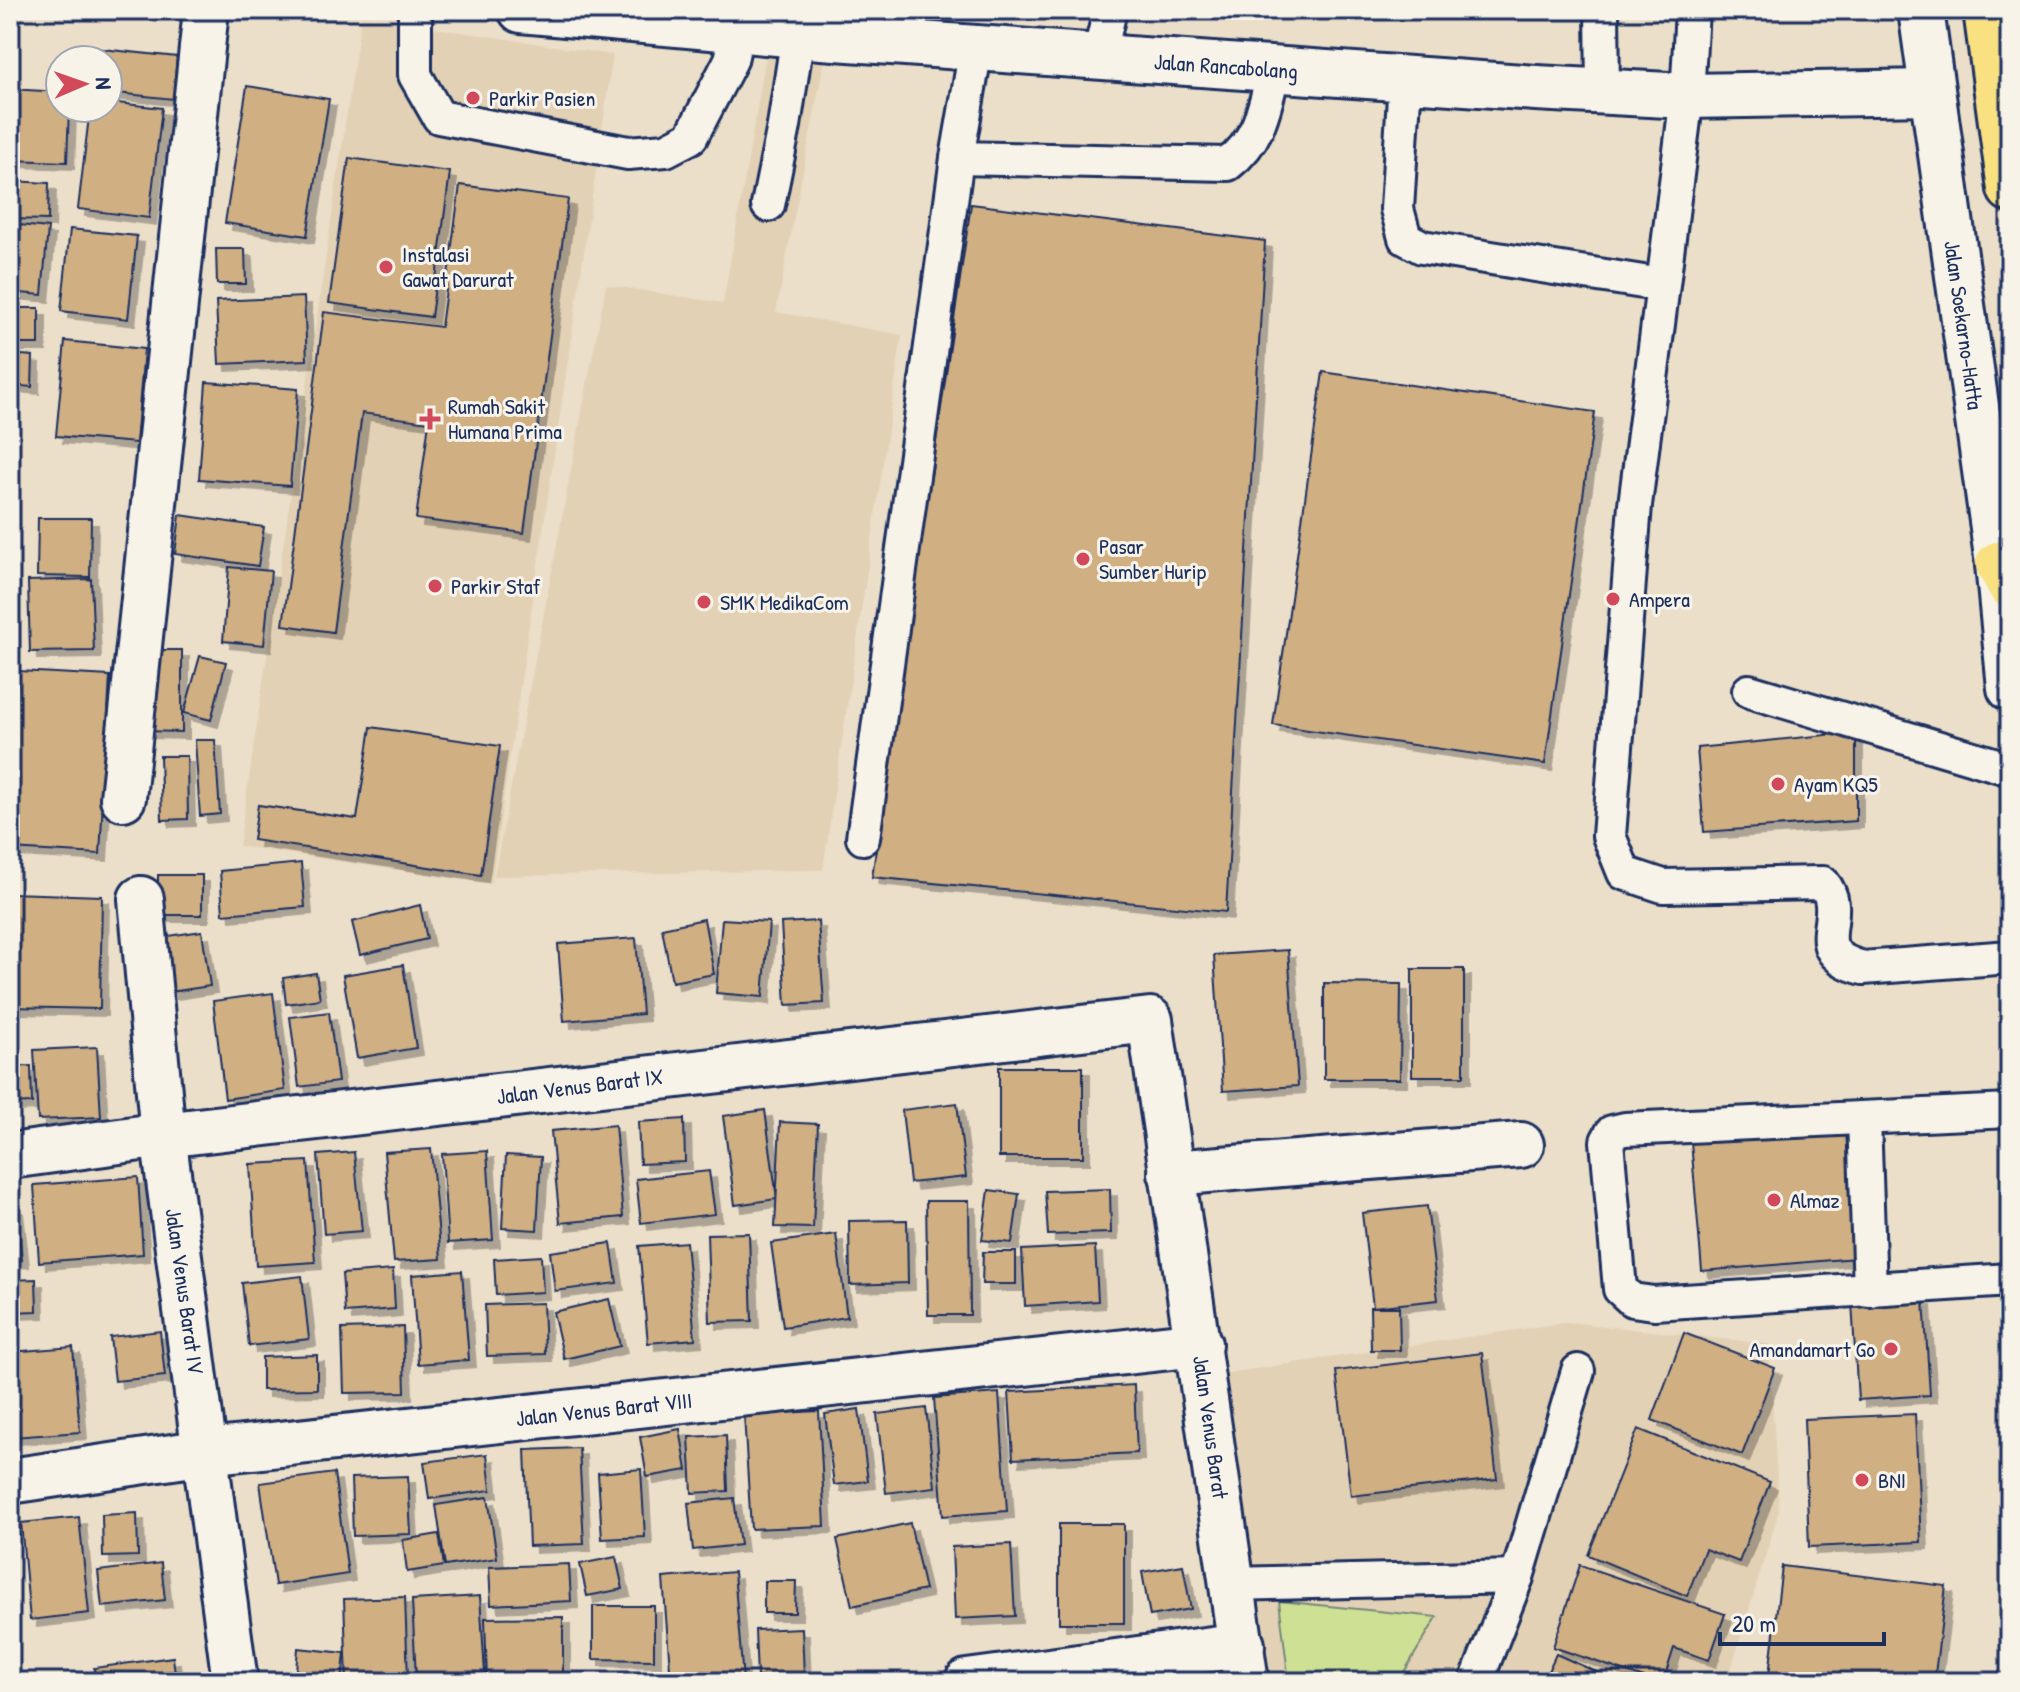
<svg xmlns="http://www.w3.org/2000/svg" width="2020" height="1692" font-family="'Patrick Hand',sans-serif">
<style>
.built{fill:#e3d1b5}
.green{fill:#cee094;stroke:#748879;stroke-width:2}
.building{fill:#d0af83;stroke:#1b2f5e;stroke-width:2;filter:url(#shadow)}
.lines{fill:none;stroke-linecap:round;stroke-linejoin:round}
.lane-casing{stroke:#1b2f5e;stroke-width:38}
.street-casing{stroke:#1b2f5e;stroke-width:50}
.secondary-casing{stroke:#1b2f5e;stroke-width:50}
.highway-casing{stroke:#1b2f5e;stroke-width:50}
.lane{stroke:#f7f3e8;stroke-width:32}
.street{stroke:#f7f3e8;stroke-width:44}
.secondary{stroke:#f7f3e8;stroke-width:44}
.highway{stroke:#f9e181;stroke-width:44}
.poi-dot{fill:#d1495b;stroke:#f7f3e8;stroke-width:3}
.labels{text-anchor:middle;stroke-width:6;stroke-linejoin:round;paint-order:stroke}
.street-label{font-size:22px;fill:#1b2f5e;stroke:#f7f3e8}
.poi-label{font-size:22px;fill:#1b2f5e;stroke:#f7f3e8;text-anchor:start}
</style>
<defs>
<filter id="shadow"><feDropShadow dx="7" dy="7" stdDeviation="0" flood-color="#0004"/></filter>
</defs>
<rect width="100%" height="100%" fill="#ebdfca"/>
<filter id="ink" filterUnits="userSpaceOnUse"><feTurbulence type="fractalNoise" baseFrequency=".0125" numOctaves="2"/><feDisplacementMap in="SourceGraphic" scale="16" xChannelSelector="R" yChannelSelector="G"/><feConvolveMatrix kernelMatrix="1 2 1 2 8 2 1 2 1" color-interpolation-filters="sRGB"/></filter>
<g filter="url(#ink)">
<g class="built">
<path d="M361,17l252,38 -122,829 -252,-38z"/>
<path d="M769,39l58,8 -51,265 126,23 -79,535 -329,6 112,-591 117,18z"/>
<path d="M1568,1322l201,22 10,167 -52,171h-463l-37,-309z"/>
</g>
<path class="green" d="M1279,1601l158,16 -39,65h-109z"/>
<g class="building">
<path d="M73,46l104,11 -4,42 -65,-7v-32h-37z"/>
<path d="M247,86l82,13 -22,137 -82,-13z"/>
<path d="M10,89l50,3v16h9l-2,54 -57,-2z"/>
<path d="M108,102l54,6 -13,110 -71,-9 12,-101h18z"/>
<path d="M349,158l101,14 -19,145 -102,-14z"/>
<path d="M10,181l39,2 -1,37 -38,-1z"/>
<path d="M460,185l108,14 -44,334 -108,-14 13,-97 -67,-9 -29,219 -50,-7 41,-313 117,15z"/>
<path d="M971,204l294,37 -39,671 -354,-35z"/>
<path d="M10,224l38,4 -6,67 -32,-3z"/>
<path d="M70,229l67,7 -9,83 -67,-8z"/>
<path d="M216,249h29l1,35h-29z"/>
<path d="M304,297l3,63 -88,4 -3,-63z"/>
<path d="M15,308h24v36h-23z"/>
<path d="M65,341l79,8 -8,94 -80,-7z"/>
<path d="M10,354l23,2 -1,31 -22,-2z"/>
<path d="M1323,372l272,40 -50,352 -272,-39z"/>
<path d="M206,382l92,7 -8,97 -91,-7z"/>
<path d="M180,515l84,12 -6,39 -83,-12z"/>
<path d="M38,518h53l-1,59 -53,-1z"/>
<path d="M229,567l42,4 -7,74 -41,-4z"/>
<path d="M91,579l3,72 -64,1 -2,-71z"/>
<path d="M141,650h41v82l-40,-1z"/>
<path d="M200,656l26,6 -15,58 -27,-7z"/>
<path d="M18,671l92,5 -10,178 -90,-5z"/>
<path d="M371,727l129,19 -19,129 -228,-35 5,-35 99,14z"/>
<path d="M1856,732v89l-152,11 -7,-84z"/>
<path d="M195,740h20l5,74 -20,2z"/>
<path d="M160,756h27l1,63 -26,1z"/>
<path d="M301,863l4,44 -82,7 -3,-43z"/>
<rect x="158" y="875" width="44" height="40"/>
<path d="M10,893l92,3 -2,113 -90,-2z"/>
<path d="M420,905l7,34 -67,16 -8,-33z"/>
<path d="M704,919l10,55 -42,8 -10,-54z"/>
<path d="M722,919l47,3 -6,75 -47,-4z"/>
<path d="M818,921l6,82 -38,2 -5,-82z"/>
<path d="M202,931l8,55 -40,6 -8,-55z"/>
<path d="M636,938l6,76 -78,7 -6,-77z"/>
<path d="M1288,950l10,136 -75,5 -9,-136z"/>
<path d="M403,965l13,83 -59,10 -14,-83z"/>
<rect x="1412" y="969" width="52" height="107"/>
<path d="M316,973l4,26 -34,5 -3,-26z"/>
<path d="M1324,983l77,1 -1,95h-76z"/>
<path d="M273,993l12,97 -60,9 -12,-98z"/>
<path d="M329,1012l9,70 -39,5 -9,-70z"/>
<path d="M97,1047l4,70 -63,3 -4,-70z"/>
<path d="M31,1066l1,37 -22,1v-37z"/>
<rect x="999" y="1067" width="84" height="90"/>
<path d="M957,1103l9,74 -56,6 -8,-73z"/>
<path d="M765,1110l12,89 -42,6 -12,-89z"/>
<path d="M684,1119l1,43 -45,2 -2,-42z"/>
<path d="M780,1122l38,2 -5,104 -38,-1z"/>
<path d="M615,1125l8,92 -63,6 -9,-92z"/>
<path d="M1846,1130l10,128 -154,13 -11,-129z"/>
<path d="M431,1149l10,110 -47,3 -10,-110z"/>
<path d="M487,1151l6,89 -45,3 -6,-89z"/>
<path d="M354,1152l8,79 -38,3 -6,-79z"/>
<path d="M506,1155l35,2 -4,73 -35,-2z"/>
<path d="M308,1161l7,101 -59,4 -6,-102z"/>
<path d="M709,1171l6,43 -74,9 -5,-44z"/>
<path d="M138,1177l5,77 -104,8 -5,-77z"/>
<path d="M1110,1189l1,44 -63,2 -3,-44z"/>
<path d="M989,1190l30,4 -7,49 -30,-3z"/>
<path d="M926,1201h43l1,114h-42z"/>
<path d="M16,1206l6,54 -12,1v-54z"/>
<path d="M1427,1206l11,94 -65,7 -11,-94z"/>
<path d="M907,1220l1,63 -58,2 -1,-64z"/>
<path d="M749,1233l3,88 -42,1 -3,-88z"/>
<path d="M836,1234l11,83 -64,10 -12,-84z"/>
<path d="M686,1242l9,97 -47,4 -9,-97z"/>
<path d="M611,1243l6,40 -62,8 -5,-39z"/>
<path d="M1095,1246l3,55 -73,5 -3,-56z"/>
<path d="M983,1252h33v32h-34z"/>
<path d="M541,1256l2,36 -47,3 -2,-36z"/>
<path d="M393,1270l2,39 -50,4 -3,-39z"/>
<path d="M462,1271l7,89 -51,4 -6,-89z"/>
<path d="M302,1276l7,63 -60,7 -7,-63z"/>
<path d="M36,1279l1,32 -27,1v-32z"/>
<path d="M609,1299l11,47 -56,13 -11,-47z"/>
<path d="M1924,1299l6,96 -72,5 -6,-97z"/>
<path d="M543,1303l2,51 -58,2 -2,-51z"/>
<path d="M1370,1307h29l1,43h-29z"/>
<path d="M403,1327l2,65 -61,1 -2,-64z"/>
<path d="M160,1331l5,45 -50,5 -5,-44z"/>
<path d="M1684,1333l91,35 -33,87 -90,-35z"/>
<path d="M73,1347l7,85 -67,5 -3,-85z"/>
<path d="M1482,1353l15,126 -146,17 -15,-125z"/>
<path d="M317,1355v34l-55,1v-33z"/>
<path d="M1134,1385l3,68 -124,6 -4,-67z"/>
<path d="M999,1393l8,118 -64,5 -9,-118z"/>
<path d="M926,1408l9,79 -49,6 -9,-79z"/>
<path d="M859,1409l9,72 -34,4 -9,-71z"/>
<path d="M819,1411l6,115 -74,3 -7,-114z"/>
<path d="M1915,1414l6,128 -112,5 -5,-128z"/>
<path d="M680,1429l7,41 -40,7 -7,-40z"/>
<path d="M1638,1429l132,53 -31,80 -34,-13 -18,47 -99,-41z"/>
<path d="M726,1435l2,56 -36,2 -3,-56z"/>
<path d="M579,1448l5,96 -55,2 -4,-96z"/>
<path d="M487,1454l4,36 -62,9 -5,-37z"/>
<path d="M641,1469l4,68 -43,2 -4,-66z"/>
<path d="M334,1473l14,101 -73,11 -15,-102z"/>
<path d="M408,1476l3,58 -58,2 -2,-58z"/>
<path d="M488,1497l9,61 -52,8 -9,-61z"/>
<path d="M734,1498l6,47 -47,5 -5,-47z"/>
<path d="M137,1513l1,43 -35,1 -1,-42z"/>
<path d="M79,1517l10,96 -59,7 -9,-97z"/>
<path d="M910,1523l15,67 -73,16 -15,-67z"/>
<rect x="1059" y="1524" width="65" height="99"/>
<path d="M439,1534l5,32 -37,6 -4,-32z"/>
<path d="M1011,1544l4,72 -60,3 -3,-72z"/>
<path d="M616,1557l7,32 -36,7 -7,-32z"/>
<path d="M161,1563l4,37 -63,7 -4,-36z"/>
<path d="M569,1564l2,37 -80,4 -2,-38z"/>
<path d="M1183,1565l8,44 -41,7 -8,-44z"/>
<path d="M1580,1565l145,49 -16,46 -35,-12 -11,34h-7l-103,-35z"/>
<path d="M1782,1566l164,20 -12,96h-108l-57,-7z"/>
<path d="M734,1572l9,108 -72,2 -8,-104z"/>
<path d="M764,1581h32l-1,32h-31z"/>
<path d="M480,1596l5,78 -69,4 -4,-78z"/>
<path d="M405,1597l3,82 -61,2 -3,-82z"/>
<path d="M593,1606h61v54l-61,-1z"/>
<path d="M563,1617v65h-76l-2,-64z"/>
<path d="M802,1628l2,48 -47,1 -2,-47z"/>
<path d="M298,1648l47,5 -3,29h-47z"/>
<path d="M1556,1654l63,28h-76z"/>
<path d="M173,1657l3,25h-80l-2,-14z"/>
</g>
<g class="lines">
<g class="lane-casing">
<g id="lane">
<path d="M415,10v65l24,42 189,36 38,-3 25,-13 40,-77 7,-31"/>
<path d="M1602,10l1,81"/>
<path d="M1692,10l-5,86 -52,409 -26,331 15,37 39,13 160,-3c28,33 -23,68 40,85l147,-11"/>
<path d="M976,48l-19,110 271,6c33,-26 36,-56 46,-94"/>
<path d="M1099,57l11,-47"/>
<path d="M1405,80l-8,129 8,29 17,9 240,38"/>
<path d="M768,205l16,-79 14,-92"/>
<path d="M1749,691l261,78"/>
<path d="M863,838l94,-680"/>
<path d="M2010,1111l-385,18 -13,3 -5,9 13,148 12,11 22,3 356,-23"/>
<path d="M1864,1119l6,171"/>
<path d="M1233,1584l284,-7"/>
<path d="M1476,1682l41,-105 61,-206"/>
</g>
</g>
<g class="street-casing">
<g id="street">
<path d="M123,798l83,-788"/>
<path d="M141,899l22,236 72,547"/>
<path d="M10,1156l153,-21 987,-115 96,662"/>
<path d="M1171,1173l350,-28"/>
<path d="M10,1481l196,-29 993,-108"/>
<path d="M967,1682l275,-37"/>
</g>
</g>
<g class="secondary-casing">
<g id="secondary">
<path d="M521,10l301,27 714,51 151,8 244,-4"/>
<path d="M1921,10l77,554 12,124"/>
</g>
</g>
<g class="highway-casing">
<g id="highway">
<path d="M1986,10l24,179"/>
<path d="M1998,564l12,22"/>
</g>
</g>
<use href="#lane" class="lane"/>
<use href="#street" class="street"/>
<use href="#secondary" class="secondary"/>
<use href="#highway" class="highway"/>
</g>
</g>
<g class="poi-dot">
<circle cx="473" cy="98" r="8"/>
<circle cx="386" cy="267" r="8"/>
<path d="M426 407h8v8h8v8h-8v8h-8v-8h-8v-8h8z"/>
<circle cx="1083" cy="559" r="8"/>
<circle cx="435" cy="586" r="8"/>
<circle cx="1613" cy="599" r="8"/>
<circle cx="704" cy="602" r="8"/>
<circle cx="1778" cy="784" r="8"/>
<circle cx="1774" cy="1200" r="8"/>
<circle cx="1891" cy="1349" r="8"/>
<circle cx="1862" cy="1480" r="8"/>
</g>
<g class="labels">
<g class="street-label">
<text transform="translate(1226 66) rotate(4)" y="8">Jalan Rancabolang</text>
<text transform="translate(1964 325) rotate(82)" y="8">Jalan Soekarno-Hatta</text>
<text transform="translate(580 1086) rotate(-7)" y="8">Jalan Venus Barat IX</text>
<text transform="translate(185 1291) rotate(82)" y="8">Jalan Venus Barat IV</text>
<text transform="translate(604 1409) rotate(-6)" y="8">Jalan Venus Barat VIII</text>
<text transform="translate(1211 1427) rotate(82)" y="8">Jalan Venus Barat</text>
</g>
<g class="poi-label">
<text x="489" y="106">Parkir Pasien</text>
<text x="402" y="262">Instalasi<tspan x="402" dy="25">Gawat Darurat</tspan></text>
<text x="448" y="414">Rumah Sakit<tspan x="448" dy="25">Humana Prima</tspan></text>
<text x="1099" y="554">Pasar<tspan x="1099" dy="25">Sumber Hurip</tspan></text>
<text x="451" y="594">Parkir Staf</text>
<text x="1629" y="607">Ampera</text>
<text x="720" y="610">SMK MedikaCom</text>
<text x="1794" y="792">Ayam KQ5</text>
<text x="1790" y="1208">Almaz</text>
<text x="1875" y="1357" text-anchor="end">Amandamart Go</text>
<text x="1878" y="1488">BNI</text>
</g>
</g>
<rect width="2020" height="1692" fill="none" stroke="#f7f3e8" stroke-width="40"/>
<rect x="20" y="20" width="1980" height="1652" fill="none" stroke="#1b2f5e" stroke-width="3" filter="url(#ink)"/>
<g transform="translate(84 84) rotate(88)"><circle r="38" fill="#f7f3e8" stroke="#9fa5b1" stroke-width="2"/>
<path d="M0-6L14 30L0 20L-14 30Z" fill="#d1495b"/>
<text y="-12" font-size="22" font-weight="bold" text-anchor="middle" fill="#1b2f5e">N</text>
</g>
<path d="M1720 1632v12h164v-12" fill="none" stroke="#1b2f5e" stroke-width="4"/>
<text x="1732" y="1632" font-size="24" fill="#1b2f5e" stroke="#f7f3e8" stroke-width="6" paint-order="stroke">20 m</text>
</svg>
